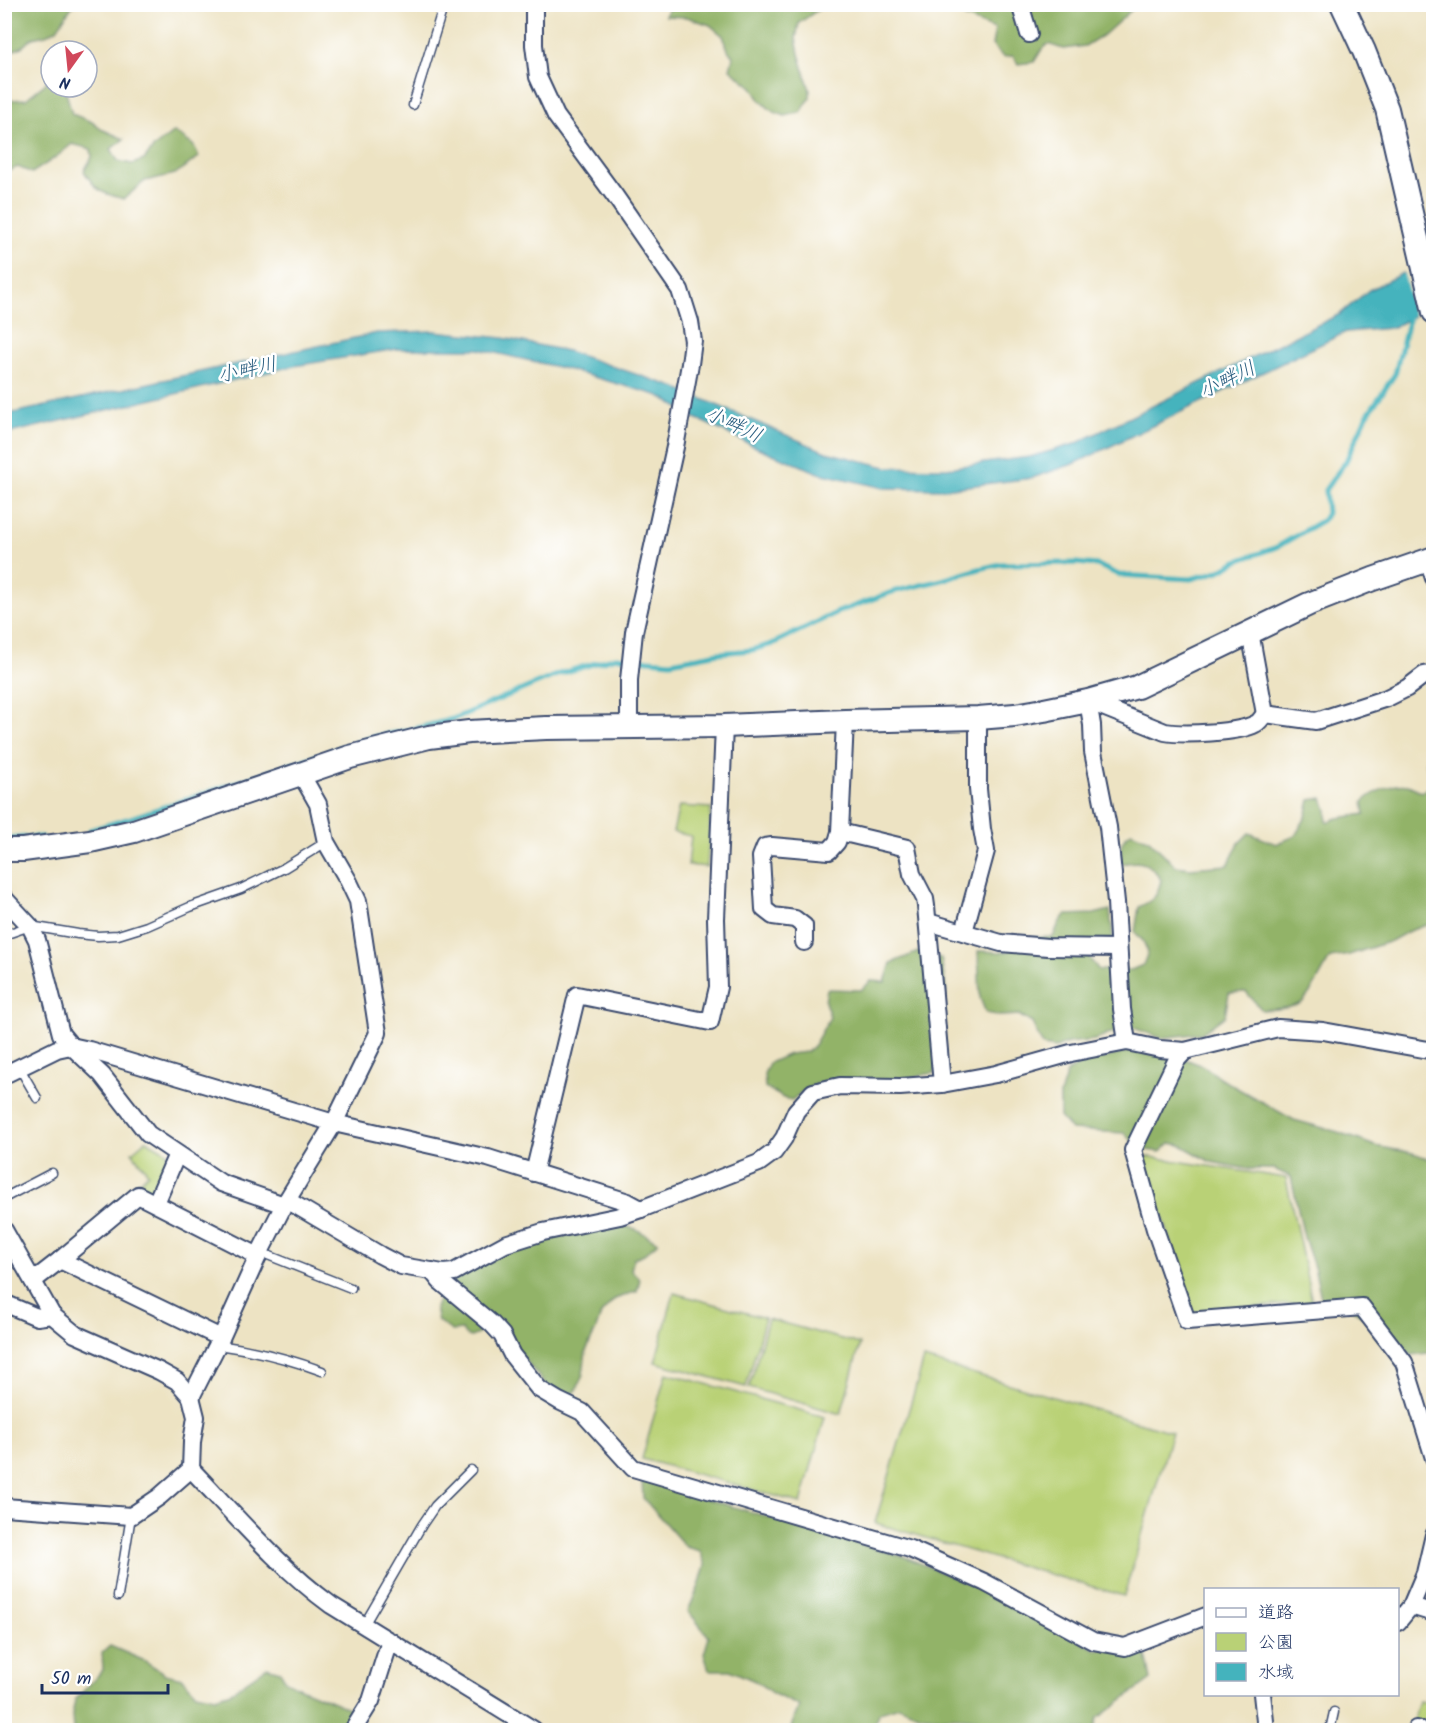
<svg xmlns="http://www.w3.org/2000/svg" width="1438" height="1735" font-family="Kalam,'Klee One',sans-serif">
<style>
.green{fill:#b9d176;stroke:#6a806a;stroke-width:1.5}
.forest{fill:#92b367;stroke:#567162;stroke-width:1.5}
.water{fill:#44b3bd;stroke:#30718e;stroke-width:1.5}
.pier{fill:#ede3c3}
.lines{fill:none;stroke-linecap:round;stroke-linejoin:round}
.stream{stroke:#44b3bd;stroke-width:5}
.lane-casing{stroke:#3a4a6d;stroke-width:11}
.street-casing{stroke:#3a4a6d;stroke-width:20}
.secondary-casing{stroke:#3a4a6d;stroke-width:26}
.lane{stroke:#fff;stroke-width:8}
.street{stroke:#fff;stroke-width:16}
.secondary{stroke:#fff;stroke-width:22}
.labels{text-anchor:middle;stroke-width:5;stroke-linejoin:round;paint-order:stroke}
.water-label{font-size:20px;font-style:italic;fill:#295d7f;stroke:#fff}
</style>
<rect width="100%" height="100%" fill="#fff"/>
<filter id="ink" filterUnits="userSpaceOnUse"><feTurbulence type="fractalNoise" baseFrequency=".0167" numOctaves="2"/><feDisplacementMap in="SourceGraphic" scale="12" xChannelSelector="R" yChannelSelector="G"/><feConvolveMatrix kernelMatrix="1 2 1 2 8 2 1 2 1" color-interpolation-filters="sRGB"/></filter>
<filter id="wash" filterUnits="userSpaceOnUse"><feTurbulence type="fractalNoise" baseFrequency=".008" numOctaves="4" result="noise"/><feDisplacementMap in="SourceGraphic" scale="24" xChannelSelector="R" yChannelSelector="G"/><feGaussianBlur stdDeviation="1.35" result="paint"/><feColorMatrix in="noise" values="0 0 0 0 0 0 0 0 0 0 0 0 0 0 0 0 0 1.4 0 .05"/><feComposite in="paint" operator="in"/></filter>
<g filter="url(#wash)">
<rect width="100%" height="100%" fill="#ede3c3"/>
<g class="green">
<path d="M679,806l32,2 -4,59 -19,-2 3,-29 -18,-4z"/>
<path d="M146,1140l21,12 2,8 -14,31 -8,3 -12,-7 13,-14 -16,-21z"/>
<path d="M1144,1156l142,22 26,124 -119,11z"/>
<path d="M674,1293l91,25 -19,69 -91,-25z"/>
<path d="M768,1319l92,25 -19,70 -92,-26z"/>
<path d="M924,1359l248,73 -48,164 -249,-73z"/>
<path d="M666,1373l159,44 -24,86 -159,-44z"/>
<path d="M1433,1682v34l-3,12 -17,-5 6,-22 9,2z"/>
</g>
<g class="forest">
<path d="M5,4h68v1l-16,24 -11,6 -14,3 -10,9 -17,7z"/>
<path d="M674,4l151,1 -26,18 -3,15 3,16 11,36v8l-9,14 -16,4 -13,-5 -12,-11 -8,-13 -22,-18 3,-12 -5,-7 -5,-14 -13,-11 -23,-8 -22,-1 4,-8z"/>
<path d="M955,5h182l-32,29 -20,12 -22,3 -15,-5 -6,5 -8,13 -16,2 -5,-8 -10,1 -11,-12 3,-16 -31,-12z"/>
<path d="M51,56v31h12l3,5 6,22 20,8 9,7 23,10 -13,10 7,12 14,3 12,-4 9,-12 21,-16 19,13 6,12 -24,17 -30,7 -21,18c-23,-6 -27,-7 -40,-28l8,-14 -1,-8 -19,-5 -17,14 -23,15 -14,-6 -13,5v-67l7,-5 14,-1 20,-16z"/>
<path d="M1433,752v171l-24,8 -18,10 -42,14 -19,3c-6,10 -20,39 -29,45 -10,6 -27,6 -39,7l-16,-18 -17,1 -4,23 -23,17 -41,5 -27,-10 -27,6 -12,6 -27,3 -12,5 -13,-2 -11,-23 -13,-8 -18,1 -15,-3 -6,-15 -2,-47 27,1 9,-3 4,-11 35,-1 6,-14 6,-8 29,-1 16,-4 3,29 -14,2 -10,17 10,12h32l12,-5 5,-13 -5,-11 -8,-9 4,-25c16,-8 18,-10 22,-27 -10,-18 -21,-20 -40,-16 -1,-13 -2,-24 10,-32l17,7 28,27 14,2 38,-3 11,-22 10,-10 27,11 19,-8 11,-19 4,-17 12,-2 5,12v12l11,-4 27,-4 -2,-12c10,-10 31,-20 45,-17 5,2 10,5 14,7l7,-5 3,-10 -7,-15 6,-9z"/>
<path d="M918,952l23,6 5,31 -11,84c-17,2 -34,8 -51,8 -42,1 -56,-12 -92,19l-9,-2 -18,-11 -1,-13 5,-11 20,-9 18,-2 7,-7 16,-28 -5,-15 2,-13 34,1 10,-9 14,1 6,-19z"/>
<path d="M1130,1051l58,9 15,6 25,17 66,37 44,12 37,14 38,7 17,6 4,2 -1,193 -5,-1 -17,2 -26,-27 -45,-25 -18,-1 -8,-35 -10,-30 -13,-60 -17,-8h-26l-37,-7 -30,-17 -11,-2 -10,9 -19,-3 -17,-16 -53,-3 -11,-13v-22l7,-23 19,-11 19,-3z"/>
<path d="M616,1224l20,5 22,13 -14,12 -10,4 -3,12 9,9 -3,12 -22,8 -14,15 -5,15 -10,22 -3,23 -7,17 -11,8 -17,-11 -55,-67 -13,6 -2,7 -7,3 -6,-2 -3,-5 -10,1 -14,-10 -3,-13 8,-20 6,-7 48,-26 35,-13 62,-12z"/>
<path d="M642,1480l266,78 86,37 101,54 50,2 6,28 -53,39 -3,12h-77l-43,-11 -18,-2 -14,1 -23,-3 -21,-9 -19,6 -7,13 3,5h-86l9,-24 -27,-13 -15,-11 -27,-12h-21l-5,-16 5,-17 -21,-26 11,-25 6,-21 -5,-14 -14,-4 -43,-49z"/>
<path d="M110,1646l35,15 20,13 17,4 14,15 19,4 16,-5 36,-25 13,4 6,10 14,7 58,24 -12,18h-273l-1,-15 3,-15 28,-30 -1,-17z"/>
</g>
<path class="water" d="M1433,258v49l-42,21 -45,4 -270,131 -44,15 -88,11 -60,-1 -65,-15 -61,-25 -63,-30 -35,-22 -98,-28 -84,-19h-81l-103,17 -289,68 -1,-19 373,-82 57,-2 69,7 64,13 110,37 149,64 60,15 60,1 84,-11 45,-13 265,-130 29,-24z"/>
<path class="pier" d="M1431,256l3,55 -19,8 -12,-49z"/>
<g class="lines">
<g class="stream">
<path d="M90,830l37,-11 246,-82 41,-8 39,-10 106,-45 57,-17 55,5 48,-9 33,-3 20,-6 66,-32 54,-20 50,-12 37,-11 22,-5 75,-1 21,2 22,10 72,4 28,-8 18,-10 40,-14 46,-27 4,-7 -2,-23 21,-29 20,-44 29,-43 15,-60"/>
<path d="M4,838l38,-1"/>
</g>
</g>
</g>
<g filter="url(#ink)">
<g class="lines">
<g class="lane-casing">
<g id="lane">
<path d="M413,105l31,-101"/>
<path d="M4,935l26,-9 48,8 20,2 20,-1 29,-9 43,-19 51,-18 43,-21 42,-26"/>
<path d="M19,1067l18,31"/>
<path d="M4,1198l48,-25"/>
<path d="M260,1252l91,36"/>
<path d="M218,1345c36,5 69,13 104,26"/>
<path d="M118,1596l13,-80"/>
<path d="M364,1625l58,-100 13,-19 36,-36"/>
<path d="M1330,1730l4,-18"/>
</g>
</g>
<g class="street-casing">
<g id="street">
<path d="M534,4v41l4,32 18,39 59,80 65,94 10,32 3,19 -3,23 -15,83 -41,185 -5,48v47"/>
<path d="M1020,4l9,30"/>
<path d="M1428,560l6,18"/>
<path d="M1250,632l15,82 51,7 71,-23 20,-10 17,-13 10,-2"/>
<path d="M1088,701l4,24 1,27 15,75 8,75 6,107 5,33"/>
<path d="M1088,701l77,31c18,3 74,1 90,-8 4,-1 7,-7 10,-10"/>
<path d="M840,832l67,16 5,26 13,25 1,7 16,178"/>
<path d="M4,898l26,28 7,14 24,94 10,12 31,29 46,59 73,49 63,22"/>
<path d="M928,922l73,21 47,4 70,1"/>
<path d="M964,932l22,-81 -4,-22 -4,-40v-71"/>
<path d="M804,942v-16l-9,-7 -22,-3 -9,-7 -3,-52 4,-10 7,-1 57,5 8,-9 3,-10 5,-111"/>
<path d="M1185,1051l-9,10 -43,89 22,79 32,92 175,-14 42,55 30,96"/>
<path d="M4,1075l53,-26 14,-3 18,4 245,73 154,35 140,44 13,7 118,-46 15,-11 10,-14 12,-27 17,-19 27,-6 60,1 42,-3 54,-10 75,-21 56,-11 33,7 25,2 93,-23 45,3 111,20"/>
<path d="M534,1173l43,-178 133,27 8,-35 -2,-68 8,-193"/>
<path d="M287,1200l93,55 21,11 42,7 11,-1 7,-4 44,-24 38,-12 77,-16 21,-7"/>
<path d="M156,1203l21,-49"/>
<path d="M4,1230l48,85 23,19 84,37 18,10 14,16 5,20 -4,25 -1,27c45,47 88,98 140,136l203,125"/>
<path d="M60,1260l161,78"/>
<path d="M432,1271l8,10 52,43 10,11 10,20 27,34 20,12 23,11 51,56 277,81 74,33 109,59 32,6 81,-31"/>
<path d="M33,1281l27,-21 78,-65 120,61"/>
<path d="M4,1303l33,14 15,-2"/>
<path d="M191,1397l30,-59 37,-82 26,-51 50,-82 44,-90 -20,-132 -10,-21 -22,-38 -8,-38 -17,-30"/>
<path d="M4,1507l127,9 28,-19 32,-28"/>
<path d="M1411,1606l23,7"/>
<path d="M1398,1622l13,-16 14,-33 9,-38"/>
<path d="M1262,1694l4,36"/>
<path d="M353,1730l18,-29 19,-60"/>
<path d="M1415,1730l1,-1 4,1"/>
</g>
</g>
<g class="secondary-casing">
<g id="secondary">
<path d="M1342,4l22,47 23,58 47,203"/>
<path d="M4,850h19l67,-9 44,-10 216,-74 79,-20 40,-5 77,-4 178,-2 121,-5 133,-3 37,-3 29,-5 44,-9 49,-14 172,-83 64,-25 61,-21"/>
</g>
</g>
<use href="#lane" class="lane"/>
<use href="#street" class="street"/>
<use href="#secondary" class="secondary"/>
</g>
</g>
<g class="labels">
<g class="water-label">
<text transform="translate(247 369) rotate(-12)" y="7">小畔川</text>
<text transform="translate(1227 379) rotate(-26)" y="7">小畔川</text>
<text transform="translate(734 424) rotate(25)" y="7">小畔川</text>
</g>
</g>
<rect width="1438" height="1735" fill="none" stroke="#fff" stroke-width="24"/>
<rect x="1204" y="1588" width="195" height="108" fill="#ffffff" stroke="#a4acbf" stroke-width="1.5"/>
<rect x="1216" y="1608" width="30" height="9" fill="#ffffff" stroke="#a4acbf" stroke-width="1.5"/>
<text x="1258" y="1618" font-size="18" fill="#1b2f5e">道路</text>
<rect x="1216" y="1633" width="30" height="18" fill="#b9d176" stroke="#a4acbf" stroke-width="1.5"/>
<text x="1258" y="1648" font-size="18" fill="#1b2f5e">公園</text>
<rect x="1216" y="1663" width="30" height="18" fill="#44b3bd" stroke="#a4acbf" stroke-width="1.5"/>
<text x="1258" y="1678" font-size="18" fill="#1b2f5e">水域</text>
<g transform="translate(69 69) rotate(195)"><circle r="28" fill="#ffffff" stroke="#a4acbf" stroke-width="1.5"/>
<path d="M0-4.5L10 22L0 15L-10 22Z" fill="#d1495b"/>
<text y="-9" font-size="16" font-weight="bold" text-anchor="middle" fill="#1b2f5e">N</text>
</g>
<path d="M42 1684v9h126v-9" fill="none" stroke="#1b2f5e" stroke-width="3"/>
<text x="51" y="1684" font-size="18" fill="#1b2f5e" stroke="#ffffff" stroke-width="4.5" paint-order="stroke">50 m</text>
</svg>
